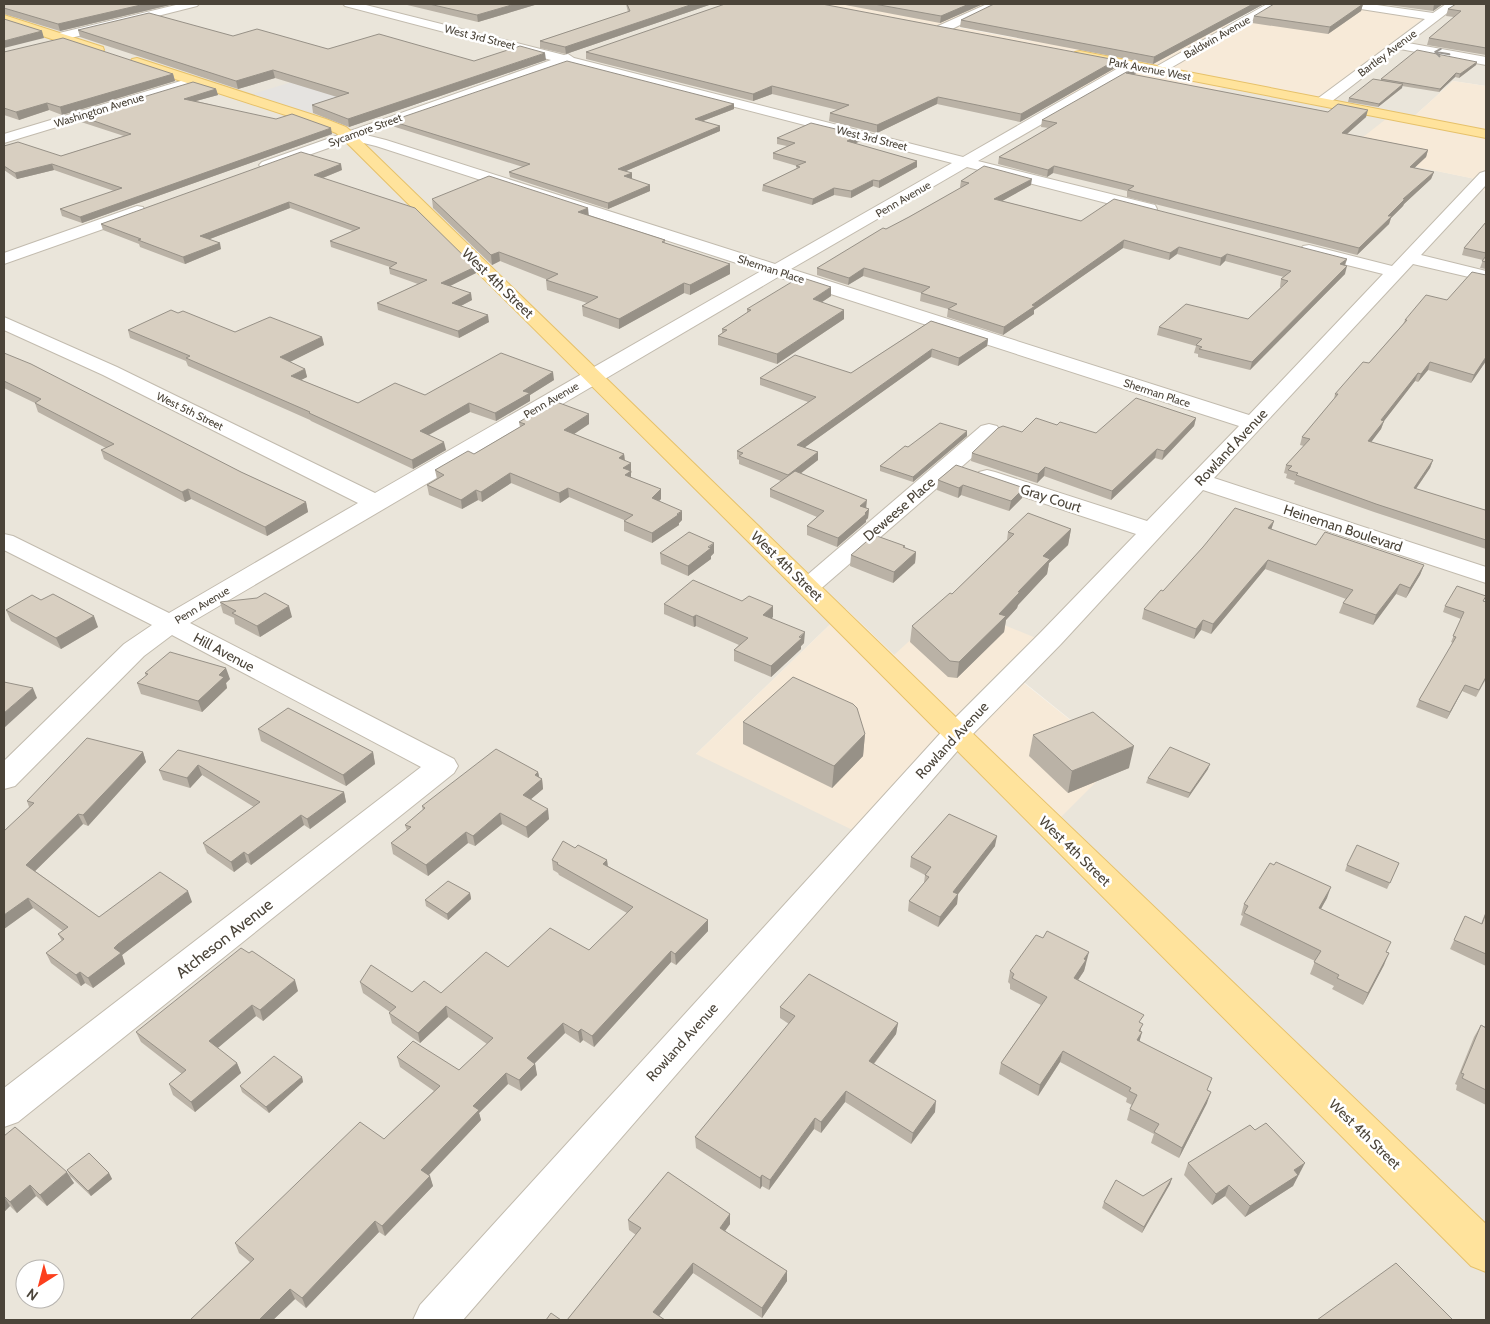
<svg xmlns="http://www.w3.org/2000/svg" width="1490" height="1324" font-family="Cabin,sans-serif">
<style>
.residential{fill:#eae5da;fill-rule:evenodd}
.commercial{fill:#f7ead8}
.parking{fill:#e5e3e0}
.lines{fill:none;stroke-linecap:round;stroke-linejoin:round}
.minor-casing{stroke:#c2bbae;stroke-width:2}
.major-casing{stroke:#e6c16a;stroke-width:2}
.minor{fill:#fff;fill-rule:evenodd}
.major{fill:#ffe39c;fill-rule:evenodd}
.wall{fill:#bab2a6}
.shaded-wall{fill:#979187}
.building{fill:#d8cfc1;stroke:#979187}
.oneway{stroke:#9c9892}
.labels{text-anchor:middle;stroke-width:5;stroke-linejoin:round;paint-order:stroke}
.far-street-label{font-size:11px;fill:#4b4439;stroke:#fff}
.street-label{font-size:14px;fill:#4b4439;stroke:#fff}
.near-street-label{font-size:16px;fill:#4b4439;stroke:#fff}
</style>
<rect width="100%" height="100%" fill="#f6f3ec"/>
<path class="residential" d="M4,4h735l238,89 363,-89h146v82l-33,-5 -42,38 -66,33 131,27 -7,8 17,4v1129h-1482zM454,95l-114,29 -11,-5zM846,609l48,46 121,20 103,83 -162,-24 -260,20zM25,1269h30v30h-30z"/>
<g class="commercial">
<path d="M809,4h198l-51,23 75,14 83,-37 128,22 41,-22h57l85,13 -108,83 -86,-17 -61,36 -173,-35z"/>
<path d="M1453,81l33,5v105l-17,-4 6,-8 -131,-27 47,-37 20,4z"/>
<path d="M951,603l97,40 -33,33 104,83 -67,67 -96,-91 -87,103 -173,-84 150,-145 48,46z"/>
</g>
<path class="parking" d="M345,66l60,16 -96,31 -60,-18z"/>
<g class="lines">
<g class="minor-casing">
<g id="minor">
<path d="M180,4h19l-2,2 -138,35 -6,-4 2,-3z"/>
<path d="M343,4h19l202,51 4,-1 6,4 389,99 164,-94h10l2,3 -2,3 -159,92 177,44 2,4 -2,4 -6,1 -182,-47 -176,102 458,146 134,-141 -80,-20 -3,-4 3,-4 6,-1 83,21 88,-93 6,-2v14l-65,70 65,16v10l-73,-17 -199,214 272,89v16l-283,-93 -142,154 -95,97 -503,579h-50l7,-15 526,-578 95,-95 95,-98 -157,-52 -4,-5 4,-5 8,-2 8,2 152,49 92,-95 -461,-149 -588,346 264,136 4,7 -4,7 -436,349 -14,5v-39l417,-321 -249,-132 -28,21 -129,130 -11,3v-28l120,-117 28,-19 -148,-75v-16l9,2 156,77 189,-110 -255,-128 -99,-45v-13l113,50 258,126 386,-222 -385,-125 -25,-6 -79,28h-10l-3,-3 3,-3 289,-102 -206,-54zM565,63l387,100 -177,101 -389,-124 -20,-5z"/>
<path d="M987,4h15l-56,28 -4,1 -6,-4 2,-3z"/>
<path d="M1267,4h14l-119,69 -5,1 -7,-4z"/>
<path d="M1342,4h28l63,9 13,-9h13l-51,39 78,14v8l-86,-16 -73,56h-10l-2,-3 2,-3 108,-80 -77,-12z"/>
<path d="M194,77l7,4 -2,3 -195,59v-9z"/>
<path d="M137,206l6,1 2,4 -2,4 -139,49v-11z"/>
<path d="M989,424l8,2 3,5 -3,5 -180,156 -9,3 -9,-3 -4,-5 4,-5 182,-156z"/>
</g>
</g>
<g class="major-casing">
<g id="major">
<path d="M4,15l99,32 1,3 -6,4 -5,-1 -89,-30z"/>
<path d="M1080,51l406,79v8l-411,-80 -1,-3 1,-3z"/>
<path d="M137,58l189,61 20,8 6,5 614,595 520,497v48l-15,-6 -672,-674 -457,-454 -6,-5 -20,-8 -184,-60 -2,-3 2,-3z"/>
</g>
</g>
<use href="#minor" class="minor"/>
<use href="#major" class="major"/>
</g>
<g class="wall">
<path d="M4,4h170l-114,27 -56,-17z"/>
<path d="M403,4h135l-60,18z"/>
<path d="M626,4h86l-146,50 -26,-6v-7l88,-29z"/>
<path d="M840,4h143l-43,19z"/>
<path d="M1264,4l-111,60 -193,-37 1,-7z"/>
<path d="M1363,4l-2,7 -33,23 -76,-11 2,-7z"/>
<path d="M1381,4h62l-10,7z"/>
<path d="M1486,4v51l-59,-10 2,-7 25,-21 -8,-1 2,-7z"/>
<path d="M78,30l155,6 95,13 146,12 72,-1 -197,67 -36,-14 -1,-8 25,-8 -62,-19 -37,11 -158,-52z"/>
<path d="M4,52l169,22 2,7 -113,34 -13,-5 -30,10 -15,-5z"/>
<path d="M586,52l529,16 -95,54 -83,-18 -60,29 -48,-12 1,-8 8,-3 -66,-16 -19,7 -167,-42z"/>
<path d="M1477,62l-1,3 -17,13 -4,-1 -16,15 -37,-6v2l-24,19 -30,-5 1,-4 32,-18v-1z"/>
<path d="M1138,72l-4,3 194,37 38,5 -19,17 81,16 -2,7 -12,11 20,4 -3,7 -27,25 -1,2 -12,12 -2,6 -32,31 -230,-58v-6l-74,-18 -6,4 -49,-13 1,-7 50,-29 -8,-1 1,-7z"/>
<path d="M216,89l2,6 -22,6 136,33 -250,89 -20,-7 -2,-7 54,-18 -60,-21 -37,9 -13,-9v-24l57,10 63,-20 -43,-14 -1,-6z"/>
<path d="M734,104v5l-31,12 17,10 -94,40 6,7h-1l19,13 -42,18 -98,-32 -1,-5 14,-5 -131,-41 -1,-5z"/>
<path d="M860,135v6l-5,3 62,17v6l-38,21 -6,-2 -22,12 -17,-3 -22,10 -50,-14 1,-6 33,-16 1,-3 -24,-7v-6l14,-7 -10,-2v-6z"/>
<path d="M342,170l-19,8 153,95 -26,13 22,14 -11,6 28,16 -30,16 -81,-28 -1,-7 41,-19 -28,-10 -1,-6 1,-1 -59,-20 -1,-6 23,-10 -63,-23 -80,31 11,10 -36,15 -45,-17 -1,-3 -36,-14 -2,-6z"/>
<path d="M961,181l70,4 -29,16 79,20 266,38 -2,7v8l-95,96 -52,-13v-3l-4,-1 2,-7 -39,-11 2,-8 89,-8 33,-32h-1l1,-8 3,-2 -59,-16 -5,5 -43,-12 -8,6 -46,-12 -89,62v4l-31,21 -56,-18 1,-8 -28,-8 1,-8 -58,-17 -15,9 -31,-10v-7l144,-80 -1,-1z"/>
<path d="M432,199l157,17 76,24v3l65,31 -40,21 -6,-2 -65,36 -36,-13 -1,-10 5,-3 -40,-13 -1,-10h2l-48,-19 -8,4 -59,-57z"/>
<path d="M1486,222v47l-6,-1 3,-8 -21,-5 2,-7z"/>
<path d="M831,296l-9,6 22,17 -67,45 -59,-19v-9l4,-3v-4l25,-16v-4z"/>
<path d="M178,313l57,19 87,5 2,8 -35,17 16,7 2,8 -6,3 57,23 196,-23 -24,15v6l-34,20 -26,-9 -41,23 17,15 -33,19 -102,-48 -1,-1 -122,-54 -2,-5 -56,-23 -2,-8z"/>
<path d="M1405,320l81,41 -15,22 -43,-13 -10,12 -3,-1 -31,40 -3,8 -10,13 62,18 -3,8 -14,21 69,21 1,-3v42l-112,-37 -80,-28 1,-3 -9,-3 1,-4 -3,-1 2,-8 18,-19 -4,-1 2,-8 32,-38 1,-5 34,-31 34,-39z"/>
<path d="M931,321l57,18 -1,7 -29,20 -27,-9 -126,90 13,13 -18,14 69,35 -1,9 -2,2v2l-29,25 -30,-12v-9l10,-9 -47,-20v-8l11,-8 -42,-17v-4l-2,-1v-8l71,-49 -48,-17v-7l91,-5z"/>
<path d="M4,353l237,119 65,30 2,10 -41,24 -76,-37 -6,3 -81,-43 -3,-9 5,-2 -68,-36 -3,-9 -31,-15z"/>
<path d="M1196,418l-2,8 -32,34 -7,-2 -44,42 -67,-24 -7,7 -66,-22 1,-8 50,-21 35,-7 39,8z"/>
<path d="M519,422l70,2 -15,10 50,20 1,6 7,12 -1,1v4l30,22 -2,2 23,19 -3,3v2l-27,18 -28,-12v-11l-55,-23 -9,6 -49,-20 -29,19 -4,-2 -16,9 -33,-14 -2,-10 10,-6 -2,-9 39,-16 46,-27z"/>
<path d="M967,436l-54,46 -33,-11v-5l28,-19z"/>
<path d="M956,465l66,33 -13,13 -48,-16 -3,3 -21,-8 1,-10z"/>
<path d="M1274,521l-3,9 45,15 108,20 -4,10 -14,23 -10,-4 -23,31 -34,-12 4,-10 3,-4 -81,-30 -54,65 -10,-4 -7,9 -52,-20 2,-10 19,-18z"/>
<path d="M1071,529l-3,16 -19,18 -2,11 -29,31 -1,3 -11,12 -2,12 -47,46 -9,-1 -38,-35 2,-16 40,-32 55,-54 1,-8z"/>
<path d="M916,552l-1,11 -22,20 -43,-17 1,-11z"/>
<path d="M660,553h54l-3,3v3l-23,17 -27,-12z"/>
<path d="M41,600l57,27 -37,22 -50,-28 -5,-11z"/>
<path d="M1483,601l3,1v77l-10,18 -14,-6 -15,28 -31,-12 3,-7 34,-57 -2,-1 10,-23 -18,-7 2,-6z"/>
<path d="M220,602l72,15 -32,20 -25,-13 -1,-6 -11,-5z"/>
<path d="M664,604l109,13 -2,1 33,25 -3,3v3l-30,28 -37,-16v-11l5,-5 -43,-19 -2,1 -30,-13z"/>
<path d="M145,673l85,6 -4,4 1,5 -25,24 -61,-18 -4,-11 9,-7z"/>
<path d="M743,722l122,12 -2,22 -31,32 -89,-44z"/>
<path d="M258,729l115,23 2,12 -29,22 -85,-45z"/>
<path d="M1033,735l96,33 -61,25 -39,-37z"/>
<path d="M178,750l166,42 2,10 -36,27 -6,-4 -53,40 -4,-3 -13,10 -27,-19 -4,-10 51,-36 -52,-32 -12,13 -27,-8 -4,-10z"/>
<path d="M143,752l3,10 -58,64 -5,-2 -48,47 64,46 93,-15 -70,53 3,9 -32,24 -8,-5 -4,3 -30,-23 -5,-10 16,-12 -4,-7 5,-3 -30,-23 -29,21 25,-122 -2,-6z"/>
<path d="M1208,769l-20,29 -42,-15 2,-5z"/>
<path d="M538,772l1,5 3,2 1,10 -12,10 18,20 -21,19 -26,-14 -27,22 -7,-3 -40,33 -35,-22 -2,-11 16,-12 -2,-6 18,-14 -1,-5z"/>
<path d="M995,846l-37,48 -1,10 -19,23 -30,-16 1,-10 15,-18 1,-8 -15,-8 1,-10z"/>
<path d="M575,848l32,12 1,6 100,65 -32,34 -5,-3 -77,85 -11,-7 -3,3 -15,-10 -30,30 2,12 -16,16 -13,-7 -29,29 2,7 -52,55 4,11 -48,50 -6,-4 -73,76 -11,-9 -22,21h-83l60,-58 -11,-9 -4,-10 149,-104 50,-48 -34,-24 -3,-10 62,13 28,-26 -39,-27 -28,26 -28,-20 -3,-10 1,-1 -27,-19 -3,-11 52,10 29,1 67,-26 81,-17 38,-37 -68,-38 -1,-2 -5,-3 -1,-10z"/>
<path d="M1399,863l-12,26 -42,-18 2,-6z"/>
<path d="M470,893l1,6 -23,21 -22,-14 -1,-6z"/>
<path d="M1327,898l-6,11 66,43 -3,13 -21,40 -31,-16 2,-3 -24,-12 5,-13 -75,-36 3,-9 -2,-1 3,-11z"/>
<path d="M1486,911v55l-36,-17 15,-33 16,8z"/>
<path d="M1043,938l43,25 -2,8 -6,9 63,44v8h1l-3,10 69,49 -1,12 -28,55 -28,-15 3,-9 -27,-14 3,-11 2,-4 -6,-3 1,-4 -67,-36 -22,34 -39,-22 2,-11 40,-58 -31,-16v-5l-2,-2 2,-11z"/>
<path d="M298,991l-35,30 -7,-5 -39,32 20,15 4,10 -46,39 -22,-17 -4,-11 13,-10 -41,-32 -5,-10z"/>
<path d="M780,1007l118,16 -2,11 -22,30 61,48 -24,32 -66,-42 -24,31 -7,-4 -45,61 -7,-4 -2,3 -64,-41 -1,-11 94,-113 -9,-6z"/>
<path d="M1481,1025l5,2v-1v79l-30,-15 1,-5 -2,-1 19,-47z"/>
<path d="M302,1077l1,5 -34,31 -27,-21 -2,-6z"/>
<path d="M4,1136l70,47 -27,23 -11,-10 -19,17 -7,-7 -6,6z"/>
<path d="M1188,1163l112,11 -2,1 -5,11 -48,31 -20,-21 -13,9 -28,-30z"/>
<path d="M67,1170l42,3 3,6 -21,17 -21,-20z"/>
<path d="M1172,1178l-2,6 -28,49 -40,-25 2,-6 39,-6z"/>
<path d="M730,1214v10l-5,7 62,40v10l-25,37 -69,-45 -34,43 -92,4 69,-85 -7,-5 -1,-10z"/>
</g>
<g class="shaded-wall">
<path d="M145,4h29l-114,27 -2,-7z"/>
<path d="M515,4h23l-60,18 -1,-7z"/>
<path d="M693,4h19l-146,50 -1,-7z"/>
<path d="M969,4h14l-43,19 1,-7z"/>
<path d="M1253,4h11l-111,60 1,-7z"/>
<path d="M1363,4l-2,7 -33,23 2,-7z"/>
<path d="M1434,4h9l-10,7z"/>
<path d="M42,31l2,7 -40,10v-7z"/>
<path d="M545,53l1,7 -197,67 -1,-8z"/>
<path d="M1116,60l-1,8 -95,54 1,-8z"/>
<path d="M1477,62l-1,3 -17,13 1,-4z"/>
<path d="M1139,66l-1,6 -13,7 1,-6z"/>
<path d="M273,70l2,8 -37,11 -2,-8z"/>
<path d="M1456,73l-1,4 -16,15 1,-3z"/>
<path d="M173,74l2,7 -113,34 -2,-8z"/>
<path d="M1403,84l-1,4 -24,19 1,-3z"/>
<path d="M772,86v8l-19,7v-7z"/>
<path d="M216,89l2,6 -33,9 -1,-5z"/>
<path d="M938,97l-1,7 -60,29v-8z"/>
<path d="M47,103l2,7 -30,10 -3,-8z"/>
<path d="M734,104v5l-39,15v-5z"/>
<path d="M1368,110l-2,7 -26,23 2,-7z"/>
<path d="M720,126v5l-101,43 -1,-5z"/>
<path d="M331,128l1,6 -250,89 -2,-6z"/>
<path d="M860,135v6l-14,7 1,-7z"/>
<path d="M1428,150l-2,7 -18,17 2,-7z"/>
<path d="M917,161v6l-38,21v-7z"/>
<path d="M52,164l2,6 -37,9 -2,-6z"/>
<path d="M341,164l1,6 -27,11 -1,-6z"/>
<path d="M1054,166l-1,7 -6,4 1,-7z"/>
<path d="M1434,172l-3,7 -27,25 -1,2 -12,12 -2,6 -32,31 2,-7 44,-49z"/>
<path d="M632,173v5l-8,3v-5z"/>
<path d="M1032,179l-1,6 -38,21 1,-7z"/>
<path d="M873,180v6l-22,12v-7z"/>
<path d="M650,185v6l-42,18v-6z"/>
<path d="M834,188v7l-22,10 1,-6z"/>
<path d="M289,202l1,6 -88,34 -2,-6z"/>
<path d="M588,208l1,9 -11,-5z"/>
<path d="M1124,240l-1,8 -89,62v4l-31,21 1,-8 28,-22z"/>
<path d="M220,243l1,6 -36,15 -2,-7z"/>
<path d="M1179,247l-2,7 -8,6 1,-7z"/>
<path d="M499,252l1,9 -8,4 -1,-10z"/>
<path d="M1227,254l-2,7 -5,5 1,-8z"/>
<path d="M1347,259l-3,7 -4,-2z"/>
<path d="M730,264v10l-40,21v-10z"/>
<path d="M1347,266l-2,8 -95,96 2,-8z"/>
<path d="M475,267l1,6 -34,17 -1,-7z"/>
<path d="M864,268l-1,8 -15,9 1,-7z"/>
<path d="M684,283v10l-65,36v-10z"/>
<path d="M831,287v9l-18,12v-9z"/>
<path d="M471,293l1,7 -19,10 -1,-7z"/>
<path d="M844,310v9l-67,45v-10z"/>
<path d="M488,315l1,7 -30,16 -1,-7z"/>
<path d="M322,337l2,8 -42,21 -2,-9z"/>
<path d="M988,339l-1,7 -29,20 1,-8z"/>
<path d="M932,349l-1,8 -134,96v-8z"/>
<path d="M1486,357v4l-15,22 3,-8z"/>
<path d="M1430,362l-2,8 -10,12 3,-8z"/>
<path d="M305,369l2,8 -14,7 -2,-8z"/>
<path d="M553,372l1,8 -24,15v6l-34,20 -1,-8 28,-22z"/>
<path d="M1418,373l-3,8 -31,40 -3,8 -15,20 2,-8 13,-21z"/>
<path d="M469,403l1,9 -49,27 -1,-8z"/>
<path d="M589,414v10l-24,16 -1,-10z"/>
<path d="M1196,418l-2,8 -32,34 2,-9z"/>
<path d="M967,431v5l-54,46v-5z"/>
<path d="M444,442l2,8 -33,19 -1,-9z"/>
<path d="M1157,449l-2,9 -44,42 1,-9z"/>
<path d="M818,452v8l-30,23v-8z"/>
<path d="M624,454l1,9 -6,-5z"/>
<path d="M1433,460l-3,8 -19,28 3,-8z"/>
<path d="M631,463v18l-5,4 -3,-17z"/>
<path d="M1045,467l-1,9 -7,7 1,-9z"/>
<path d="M510,473l1,10 -29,19 -1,-10z"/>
<path d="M963,485l-2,10 -3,3 1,-10z"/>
<path d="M568,488l1,9 -9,6 -1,-10z"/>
<path d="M1024,488l-2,10 -13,13 2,-10z"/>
<path d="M188,489l3,10 -6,3 -3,-10z"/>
<path d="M661,489v10l-9,9v-10z"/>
<path d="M476,490l2,10 -16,9 -1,-9z"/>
<path d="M867,500l-1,9 -6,-3z"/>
<path d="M306,502l2,10 -41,24 -2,-9z"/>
<path d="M869,509l-1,9 -2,2v2l-29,25 1,-9z"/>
<path d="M682,511v9l-3,3v2l-27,18v-10z"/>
<path d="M1274,521l-3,9 -3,-2z"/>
<path d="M1071,529l-3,16 -19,18 -2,11 -29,31 -1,3 -11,12 -2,12 -47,46 2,-16 59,-70 25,-36z"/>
<path d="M714,543v10l-3,3v3l-23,17v-10z"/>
<path d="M916,552l-1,11 -22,20 1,-11z"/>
<path d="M1268,560l-3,9 -54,65 2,-10z"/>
<path d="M1424,565l-4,10 -14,23 4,-10z"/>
<path d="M1400,584l-4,10 -23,31 3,-10z"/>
<path d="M289,606l3,11 -32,20 -3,-11z"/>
<path d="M773,606v11l-10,8v-10z"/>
<path d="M696,615v11l-2,1 -1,-10z"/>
<path d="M94,616l4,11 -37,22 -5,-11z"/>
<path d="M1203,620l-2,10 -7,9 2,-10z"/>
<path d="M805,632l-1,11 -3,3v3l-30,28v-11z"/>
<path d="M226,668l4,11 -4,4 1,5 -25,24 -4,-11 21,-26z"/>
<path d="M1465,685l-3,6 -15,28 3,-7z"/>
<path d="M33,688l4,10 -33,30v-15z"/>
<path d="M865,734l-2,22 -31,32 2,-22z"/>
<path d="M1134,746l-5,22 -61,25 4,-22z"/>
<path d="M143,752l3,10 -58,64 -5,-11z"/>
<path d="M373,752l2,12 -29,22 -3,-11z"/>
<path d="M1210,764l-2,5 -20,29 2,-5z"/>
<path d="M198,765l4,10 -12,13 -3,-10z"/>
<path d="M538,772l2,8 2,-1 1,10 -19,16 -1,-10 12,-20z"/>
<path d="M344,792l2,10 -36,27 -3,-10z"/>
<path d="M548,809l1,10 -21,19 -2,-11z"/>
<path d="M500,813l2,11 -27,22 -2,-10z"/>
<path d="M78,814l5,10 -52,51 -5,-10z"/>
<path d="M301,815l3,10 -53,40 -3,-10z"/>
<path d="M466,832l2,11 -40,33 -2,-11z"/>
<path d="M997,836l-2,10 -43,56 1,-10z"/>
<path d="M244,852l3,10 -13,10 -3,-10z"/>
<path d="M607,860l1,11 -5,-7z"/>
<path d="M1331,887l-4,11 -12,21 4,-11z"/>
<path d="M188,891l4,11 -70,53 3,9 -32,24 -5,-10 30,-34z"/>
<path d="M470,893l1,6 -23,21 -1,-6z"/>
<path d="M958,894l-1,10 -19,23 2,-10z"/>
<path d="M28,898l5,10 -29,21v-14z"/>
<path d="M708,920v11l-32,34 -1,-11z"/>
<path d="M671,951v11l-77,85 -2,-11z"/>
<path d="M1089,952l-5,19 -12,18 2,-11 10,-19z"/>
<path d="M1389,953l-5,12 -21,40 5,-12z"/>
<path d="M80,972l5,11 -4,3 -5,-11z"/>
<path d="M295,980l3,11 -35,30 -3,-11z"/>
<path d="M252,1005l4,11 -43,36 -4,-11z"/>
<path d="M446,1006l2,11 -28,26 -2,-10z"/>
<path d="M563,1023l2,10 -36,36 -2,-11z"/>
<path d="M898,1023l-2,11 -28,37 1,-10z"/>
<path d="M581,1029l2,11 -3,3 -2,-11z"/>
<path d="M1142,1032l-3,11 -2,-3z"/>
<path d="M1063,1051l-3,11 -22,34 2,-11z"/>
<path d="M237,1063l4,10 -46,39 -4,-10z"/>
<path d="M535,1064l2,11 -16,16 -2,-11z"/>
<path d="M506,1073l2,11 -29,29 2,7 -57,60 -3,-10 52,-64z"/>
<path d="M302,1077l1,5 -34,31 -3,-6z"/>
<path d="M846,1091l-1,11 -24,31v-11z"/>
<path d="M1211,1092l-4,11 -28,55 3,-10z"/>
<path d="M936,1101l-1,11 -24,32 2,-11z"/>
<path d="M815,1118l-1,11 -45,61 1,-10z"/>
<path d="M1305,1163l-12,23 -48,31 5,-11 44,-36z"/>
<path d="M67,1172l7,11 -27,23 -7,-11z"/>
<path d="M109,1173l3,6 -21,17 -3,-5z"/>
<path d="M762,1175v11l-2,3v-11z"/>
<path d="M430,1176l3,10 -48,50 -3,-10z"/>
<path d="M1172,1178l-2,6 -28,49 2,-6z"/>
<path d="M30,1185l6,11 -19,17 -7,-11z"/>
<path d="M1229,1185l-4,11 -13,9 4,-11z"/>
<path d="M4,1196l6,10 -6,6z"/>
<path d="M730,1214v10l-10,14v-10z"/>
<path d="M375,1221l4,11 -73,76 -4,-10z"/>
<path d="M693,1263v10l-37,47 -3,-8z"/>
<path d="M787,1271v10l-25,37v-10z"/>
<path d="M290,1289l5,10 -22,21h-14z"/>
</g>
<g class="building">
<path d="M4,4h141l-87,20 -54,-16z"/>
<path d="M429,4h86l-38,11z"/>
<path d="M627,4h66l-128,43 -25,-6 90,-30z"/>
<path d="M725,4h97l294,56 -95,54 -83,-17 -61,28 -47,-12 19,-8 -77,-19 -19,8 -167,-42z"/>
<path d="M874,4h95l-28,12z"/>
<path d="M994,4h259l-99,53 -193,-37z"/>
<path d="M1274,4h89l-33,23 -76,-11z"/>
<path d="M1456,4h30v44l-57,-10 32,-27 -13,-2z"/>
<path d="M149,13l84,23 24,-7 71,20 51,-15 95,27 46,-15 25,7 -197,66 -36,-14 37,-12 -76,-23 -37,11 -158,-51z"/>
<path d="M4,19l38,12 -38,10z"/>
<path d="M63,38l110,36 -113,33 -13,-4 -31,9 -12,-4v-56z"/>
<path d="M1417,50l60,12 -17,12 -4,-1 -16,16 -59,-10z"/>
<path d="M567,61l167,43 -39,15 25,7 -102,43 14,4 -8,3 26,9 -42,18 -99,-31 21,-8 -139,-43z"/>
<path d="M1137,66h2l-13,7 202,39 10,-8 30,6 -26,23 86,17 -18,17 24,5 -31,27h2l-17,17h4l-33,32 -231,-58 6,-4 -80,-20 -6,4 -49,-13 58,-34 -15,-3z"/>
<path d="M1373,79l30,5 -24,20 -30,-6z"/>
<path d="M193,82l23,7 -32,10 92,20 16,-5 39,14 -251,89 -20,-8 62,-21 -70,-24 -37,9 -11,-7v-20l14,-4 43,14 70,-22 -51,-18z"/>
<path d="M811,123l49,12 -13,6 70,20 -38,20 -6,-1 -22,11 -17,-3 -21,11 -50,-14 37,-18 -4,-1 10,-4 -33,-9 22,-10 -18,-5z"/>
<path d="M301,152l40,12 -27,11 101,33 60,59 -34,16 30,10 -19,10 36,12 -30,16 -81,-28 50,-23 -38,-12 8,-5 -67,-22 30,-13 -71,-26 -89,34 20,7 -37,14 -45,-17 3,-1 -40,-15z"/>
<path d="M984,166l48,13 -38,20 87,22 33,-22 233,60 -7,5 7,2 -95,96 -53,-13 3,-2 -6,-2 6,-6 -43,-12 27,-23 62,15 40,-38 -7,-2 10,-8 -64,-17 -6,4 -42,-11 -9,6 -46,-13 -92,65 3,1 -31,21 -56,-18 9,-5 -36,-11 9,-6 -66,-19 -15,10 -32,-10 66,-40 3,1 23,-12 60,-34 -8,-2z"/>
<path d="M489,176l99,32 -10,4 87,28 -3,2 68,22 -40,21 -6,-2 -65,36 -37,-13 16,-9 -52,-17 12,-6 -59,-22 -8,3 -59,-56z"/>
<path d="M1486,222v31l-22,-5z"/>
<path d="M1486,256v6l-4,-1z"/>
<path d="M1472,272l14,3v82l-12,18 -44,-13 -9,12 -3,-1 -37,47 3,1 -16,20 65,19 -19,28 71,22 1,-3v33l-110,-36 -80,-29 2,-2 -10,-3 4,-4 -6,-1 24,-26 -8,-2 36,-43h-3l28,-32 6,1 38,-43h-2l21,-25 21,5z"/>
<path d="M800,277l31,10 -18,12 31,11 -67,44 -59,-18 9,-6 -5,-1 29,-19 -4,-1z"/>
<path d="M171,310l7,3 5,-2 52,21 35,-15 52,20 -42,20 25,12 -14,7 67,27 37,-20 30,12 76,-42 52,19 -30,19 7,2 -35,20 -26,-10 -49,28 24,11 -32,18 -103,-47 1,-1 -124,-54 4,-2 -62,-26z"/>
<path d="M931,321l57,18 -29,19 -27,-9 -135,96 21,7 -30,23 -49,-19 4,-3 -6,-2 79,-54 -56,-19 35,-23 56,18z"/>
<path d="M4,353l27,11 210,108 65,30 -41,25 -77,-38 -6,3 -81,-42 13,-6 -79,-41 6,-4 -37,-18z"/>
<path d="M1136,398l60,20 -32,33 -7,-2 -45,42 -67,-24 -7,7 -66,-21 26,-25 5,-2 19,6 14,-14 21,7 3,-3 36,11z"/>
<path d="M554,401l35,13 -25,16 60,24 -5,4 12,5 -8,5 8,3 -6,4 36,14 -9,9 30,13 -5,3 1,1 -26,18 -28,-12 9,-6 -65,-27 -9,5 -49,-20 -29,19 -5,-2 -15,10 -34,-15 17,-10 -9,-5 33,-19 6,3 51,-30 -6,-2z"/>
<path d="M940,423l27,8 -54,46 -33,-11 25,-20 3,1z"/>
<path d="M956,465l68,23 -13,13 -48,-16 -4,3 -21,-8z"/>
<path d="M795,471l72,29 -7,6 9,3 -4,4 1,1 -28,24 -31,-12 17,-15 -54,-22z"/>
<path d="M1235,508l39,13 -6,7 48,17 9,-13 99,33 -14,23 -10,-4 -24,31 -33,-12 10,-13 -85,-30 -55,64 -10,-4 -7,9 -52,-20 17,-19 2,1 40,-44z"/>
<path d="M1028,513l43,16 -28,27 7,3 -32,33h2l-21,22 7,2 -47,46 -9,-1 -38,-35 38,-33 2,1 62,-60 -6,-2z"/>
<path d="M689,532l25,11 -6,4 3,1 -23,18 -28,-13z"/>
<path d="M874,535l31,11 -2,1 13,5 -22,20 -43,-17z"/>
<path d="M693,580l49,21 7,-5 24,10 -10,9 42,17 -6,5 3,1 -31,28 -37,-16 14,-12 -52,-23 -3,2 -29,-13z"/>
<path d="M1457,586l29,10 -3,5 3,1v75l-7,13 -14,-5 -15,27 -31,-12 37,-63 -3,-1 11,-24 -19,-6z"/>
<path d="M265,593l24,13 -32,20 -25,-13 4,-2 -16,-9 37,-4z"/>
<path d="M53,594l41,22 -38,22 -50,-28 26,-15 9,5z"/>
<path d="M170,652l56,16 -7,7 5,2 -26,24 -61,-18 11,-9 -3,-1z"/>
<path d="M793,677l60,27 4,4 8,26 -31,32 -91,-44z"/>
<path d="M4,682l29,6 -29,25z"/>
<path d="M288,708l85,44 -30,23 -85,-46z"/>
<path d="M1093,712l41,34 -62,25 -39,-36z"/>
<path d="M87,738l56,14 -60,63 -5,-1 -52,51 73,52 61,-45 28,19 -70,53 -4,4 7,5 -33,25 -8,-6 -4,3 -30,-22 18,-14 -6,-5 10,-7 -40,-29 -24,17v-84l30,-28 -7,-2z"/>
<path d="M1170,747l40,17 -20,29 -42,-15z"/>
<path d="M496,749l42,23 -3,3 7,4 -19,16 25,14 -22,18 -26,-14 -27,23 -7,-4 -40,33 -35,-22 20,-16 -6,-2 20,-17 -3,-2z"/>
<path d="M178,750l166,42 -37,27 -6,-4 -53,40 -4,-3 -13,10 -28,-19 57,-41 -62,-37 -11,13 -28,-8z"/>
<path d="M949,814l48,22 -44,56 5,2 -18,23 -31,-16 20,-24 -4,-2 6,-8 -20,-10z"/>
<path d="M563,841l12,7 3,-3 29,15 -4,4 105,56 -33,34 -4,-3 -79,85 -11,-7 -3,3 -15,-9 -36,35 8,6 -16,16 -13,-7 -33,33 6,4 -58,60 9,6 -48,50 -7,-5 -73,77 -12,-9 -31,31h-69l64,-61 -19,-16 125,-121 24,17 56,-53 -43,-29 16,-16 46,29 34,-32 -47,-32 -28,27 -29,-20 7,-6 -36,-25 11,-17 41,27 12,-11 17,12 45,-41 22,15 42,-39 39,22 44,-43 -76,-43 1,-1 -6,-3z"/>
<path d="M1357,845l42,18 -9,20 -43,-18z"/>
<path d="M1276,862l55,25 -12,21 72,34 -5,10 3,1 -21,40 -31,-15 2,-3 -25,-13 7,-11 -77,-38 4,-7 -4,-2 26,-41 4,2z"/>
<path d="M448,881l22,12 -23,21 -22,-14z"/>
<path d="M1486,913v41l-32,-14 11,-24 17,8z"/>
<path d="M1047,931l42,21 -5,7 2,1 -12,18 70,37 -5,7 4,2 -4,7 3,1 -5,8 75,38 -5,12 4,2 -29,56 -28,-16 5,-8 -29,-15 7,-14 -8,-4 2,-3 -68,-37 -23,34 -39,-22 46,-66 -35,-19 2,-4 -4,-3 26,-36 7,3z"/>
<path d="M241,948l8,5 3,-2 43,29 -35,30 -8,-5 -43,36 28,22 -46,39 -22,-18 17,-14 -50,-38z"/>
<path d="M809,974l89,49 -29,38 67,40 -23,32 -67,-42 -25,31 -6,-4 -45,62 -8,-5 -2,3 -65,-41 100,-121 -15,-9z"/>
<path d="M1481,1025l5,3v62l-24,-12 2,-4 -3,-1z"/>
<path d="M274,1056l28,21 -36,30 -26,-21z"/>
<path d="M1266,1123l39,40 -11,7 4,5 -48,31 -21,-21 -13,9 -28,-31 62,-38 5,5z"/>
<path d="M15,1127l52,45 -27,23 -10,-10 -20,17 -6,-6v-60z"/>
<path d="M89,1153l20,20 -21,18 -21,-21z"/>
<path d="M668,1172l62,42 -10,14 67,43 -25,37 -69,-45 -40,49 12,8h-98l74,-92 -13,-8z"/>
<path d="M1172,1178l-28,49 -40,-25 12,-22 27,16z"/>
<path d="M1396,1263l57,57h-136z"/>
<path d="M551,1313l10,7h-15z"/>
</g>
<defs><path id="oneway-shaft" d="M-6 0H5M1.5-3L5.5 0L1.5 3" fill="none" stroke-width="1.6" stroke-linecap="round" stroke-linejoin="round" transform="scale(1.25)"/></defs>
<use class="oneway" href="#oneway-shaft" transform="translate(1442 53) rotate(-170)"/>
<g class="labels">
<g class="far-street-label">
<text transform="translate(480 37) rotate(14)" y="4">West 3rd Street</text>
<text transform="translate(1217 37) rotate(-30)" y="4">Baldwin Avenue</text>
<text transform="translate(1387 53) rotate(-37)" y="4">Bartley Avenue</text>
<text transform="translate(1150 69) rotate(11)" y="4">Park Avenue West</text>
<text transform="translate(99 110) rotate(-17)" y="4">Washington Avenue</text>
<text transform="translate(365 130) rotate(-20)" y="4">Sycamore Street</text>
<text transform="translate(872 138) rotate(14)" y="4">West 3rd Street</text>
<text transform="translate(903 199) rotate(-30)" y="4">Penn Avenue</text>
<text transform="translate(771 269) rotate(18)" y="4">Sherman Place</text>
<text transform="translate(1157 393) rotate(18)" y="4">Sherman Place</text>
<text transform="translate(551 400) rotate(-30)" y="4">Penn Avenue</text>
<text transform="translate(190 411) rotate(26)" y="4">West 5th Street</text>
<text transform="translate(202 605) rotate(-31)" y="4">Penn Avenue</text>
</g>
<g class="street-label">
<text transform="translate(498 283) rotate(44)" y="5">West 4th Street</text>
<text transform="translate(1231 447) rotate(-47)" y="5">Rowland Avenue</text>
<text transform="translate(1051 498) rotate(18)" y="5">Gray Court</text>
<text transform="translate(899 509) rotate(-41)" y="5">Deweese Place</text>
<text transform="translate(1343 528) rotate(18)" y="5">Heineman Boulevard</text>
<text transform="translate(787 566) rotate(44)" y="5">West 4th Street</text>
<text transform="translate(224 652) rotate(28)" y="5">Hill Avenue</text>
<text transform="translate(952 740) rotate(-47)" y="5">Rowland Avenue</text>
<text transform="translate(1075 851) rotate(44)" y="5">West 4th Street</text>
<text transform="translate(682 1042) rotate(-48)" y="5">Rowland Avenue</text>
<text transform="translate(1365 1134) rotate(44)" y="5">West 4th Street</text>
</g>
<g class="near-street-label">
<text transform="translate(224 938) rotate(-38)" y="6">Atcheson Avenue</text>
</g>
</g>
<rect width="1490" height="1324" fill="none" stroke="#4b4439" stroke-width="10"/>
<g transform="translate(40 1284) rotate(216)"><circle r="24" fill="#ffffff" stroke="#b7b4b0"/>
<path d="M0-4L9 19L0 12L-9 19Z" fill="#fc3f1d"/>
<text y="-8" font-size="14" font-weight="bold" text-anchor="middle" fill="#4b4439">N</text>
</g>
</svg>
